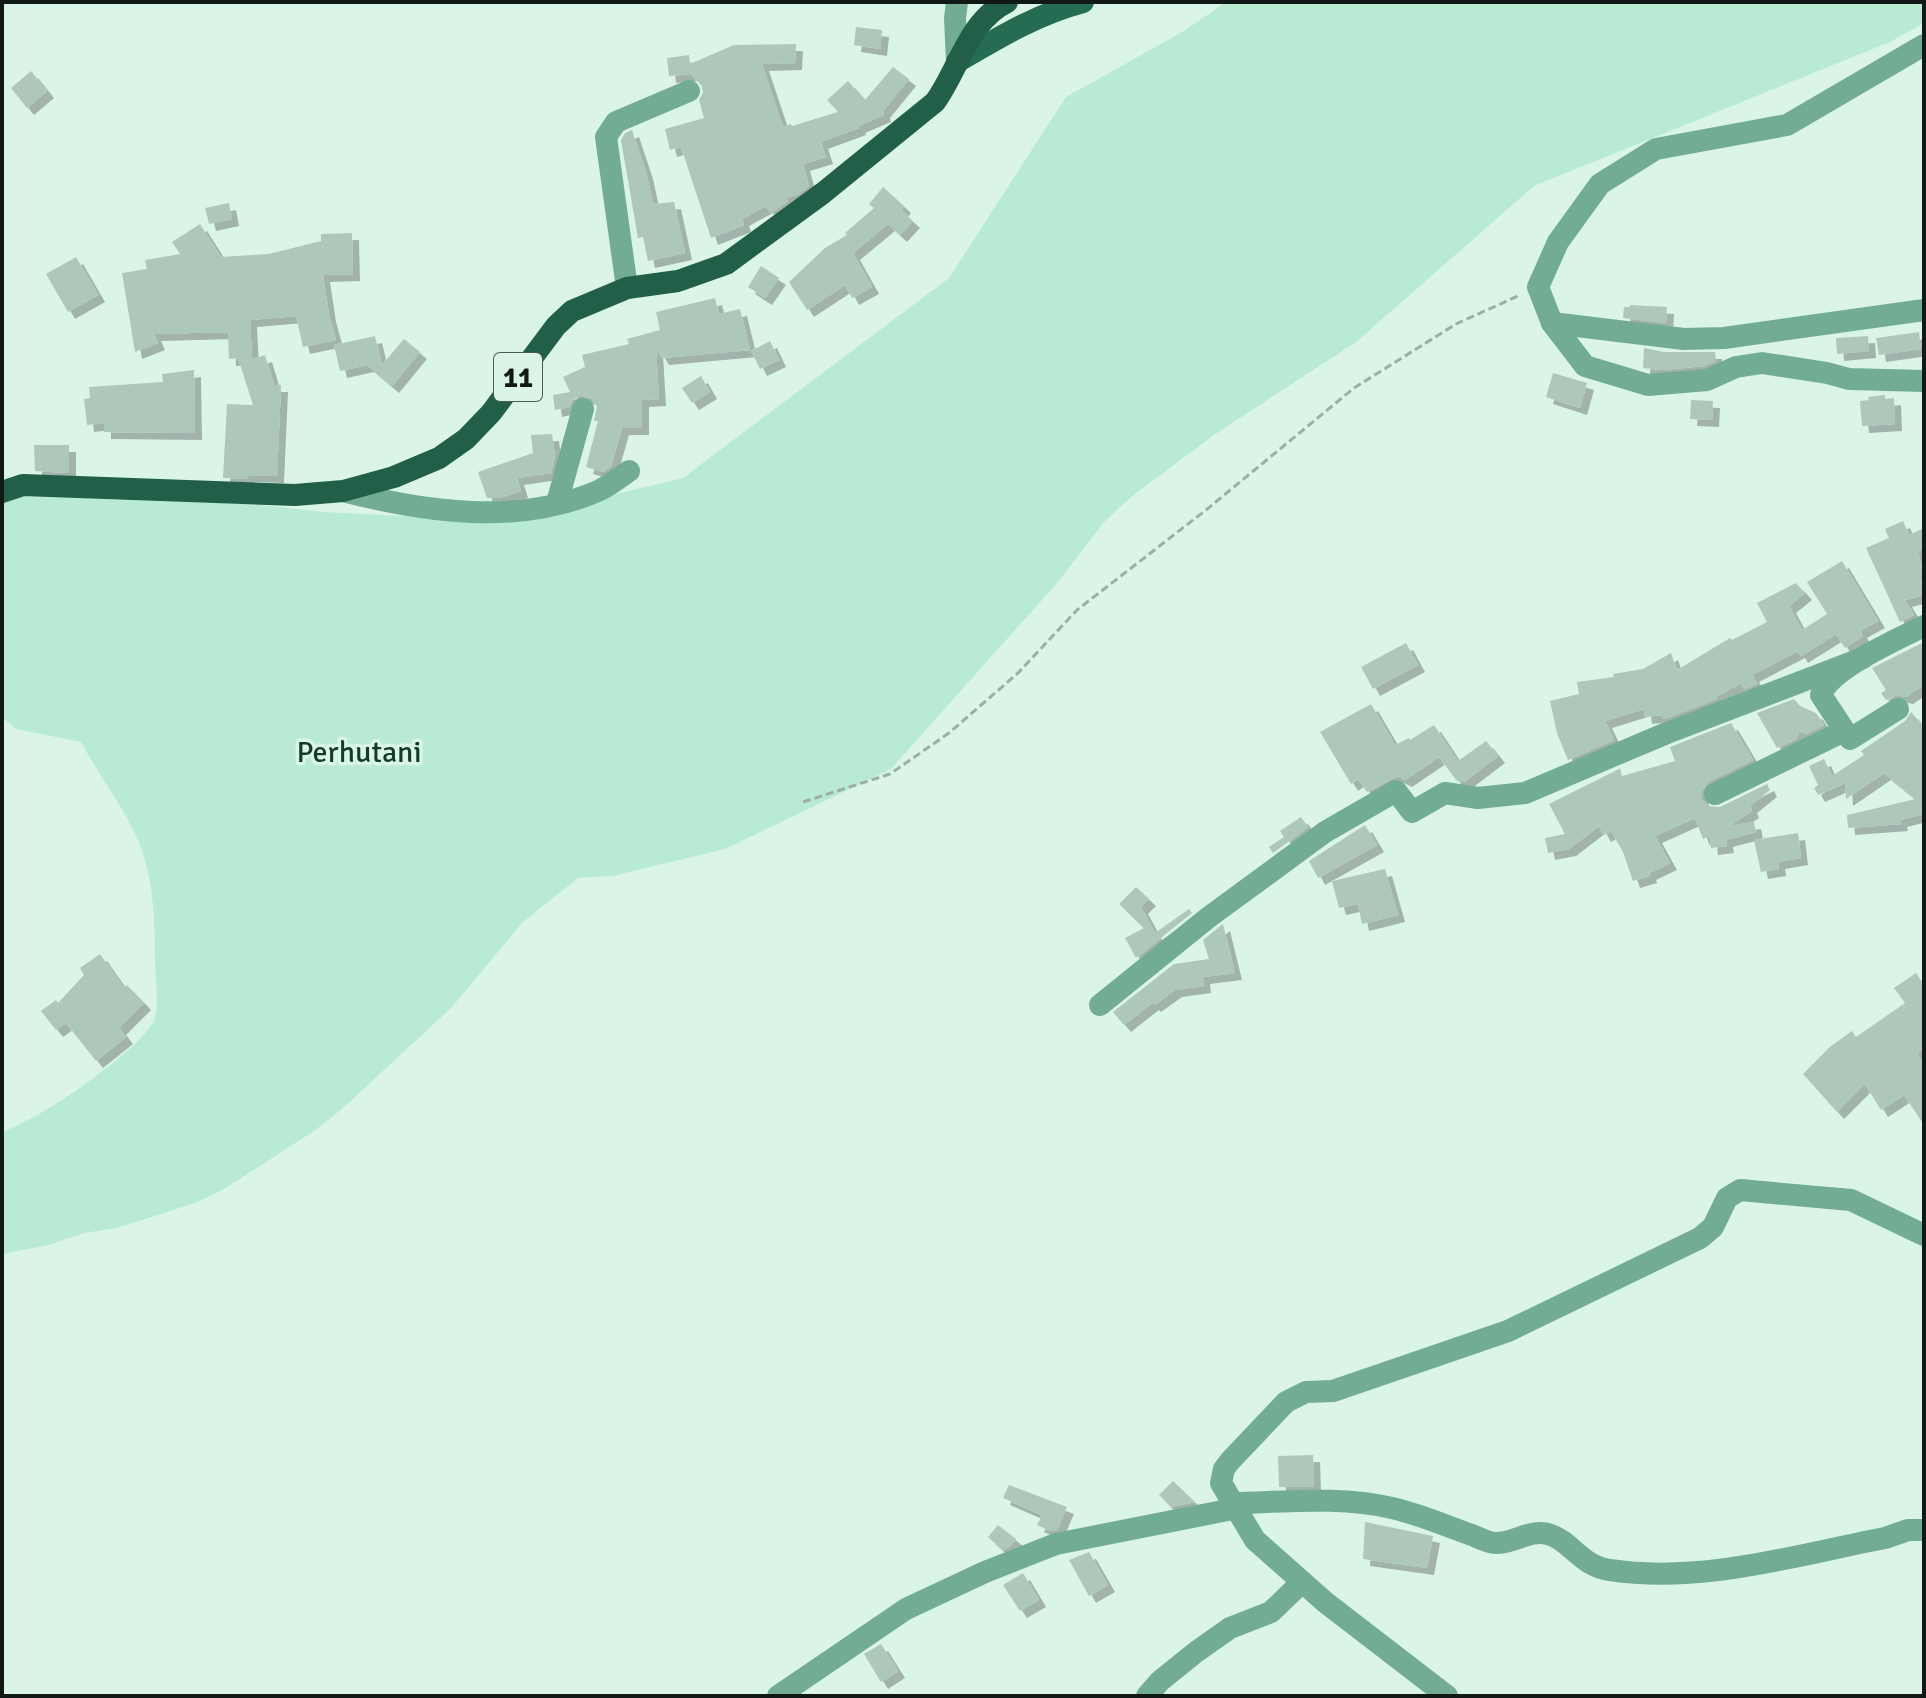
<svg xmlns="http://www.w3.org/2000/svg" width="1926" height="1698" font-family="Signika,sans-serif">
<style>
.green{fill:#b9ebd4}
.building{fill:#aec7bb;filter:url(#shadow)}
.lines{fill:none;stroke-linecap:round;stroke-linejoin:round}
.path{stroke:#9bafa5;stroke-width:3;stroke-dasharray:8 4;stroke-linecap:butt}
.minor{stroke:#72ad93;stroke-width:22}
.primary{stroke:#266c52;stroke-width:22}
.trunk{stroke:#225f48;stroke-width:22}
.labels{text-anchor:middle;stroke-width:7;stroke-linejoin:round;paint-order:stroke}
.shield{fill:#dbf4e8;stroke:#4d5b54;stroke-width:2}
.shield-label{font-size:28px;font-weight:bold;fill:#101915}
.park-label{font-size:30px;fill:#133b2c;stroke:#dbf4e8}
</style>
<defs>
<filter id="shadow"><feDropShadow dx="7" dy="7" stdDeviation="0" flood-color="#0004"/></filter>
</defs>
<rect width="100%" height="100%" fill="#dbf4e8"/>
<path class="green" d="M1226,2h698v21l-34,19 -356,144 -178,156 -142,93 -83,62 -27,25 -46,60 -167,187 -166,80 -112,27 -35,2 -55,44 -71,85 -110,102 -28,22 -90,58 -29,14 -78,25 -33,5 -35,12 -47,9v-121c16,-9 33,-16 49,-26 22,-13 99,-67 104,-90 4,-16 0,-39 0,-55 0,-40 -1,-82 -16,-120 -15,-35 -40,-66 -58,-100l-65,-13 -14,-12v-214l30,-9 34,-2 36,7 150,5 72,8 178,9 181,-43 266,-200 117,-181 118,-66z"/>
<g class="building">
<path d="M856,27l26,3 -2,19 -26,-4z"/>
<path d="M796,44l-1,19 -33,1 21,63 8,-3 1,2 46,-14 -11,-12 21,-19 17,19 28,-33 16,12 -26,32 1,4 -26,11 1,2 -38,14 5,15 -23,7 6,22 -12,9 -12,3 3,3 -17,12 -5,-7 -24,13 2,6 -33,13 -30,-91 -11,3 -5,-21 39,-11 -5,-18 4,-7 -1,-7 -11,-12 -22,2 -2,-18 22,-3 1,9 44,-19z"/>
<path d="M31,71l16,20 -20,17 -16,-20z"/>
<path d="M632,130l14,42 7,32 21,-2 11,51 -37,8 -5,-24 -5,1 -17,-98 4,-7z"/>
<path d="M883,187l21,19 -3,4 12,11 -13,14 -12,-11 -35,29 19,34 -20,11 -7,-13 -38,25 -18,-28 36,-34 22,-13 -2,-2 29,-25 -5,-4z"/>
<path d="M229,203l3,16 -23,5 -4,-16z"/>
<path d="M200,224l21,33 48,-3 52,-13v-7l31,-1 1,41 -30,1 6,40 7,25 -33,7 -7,-31 -46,4 2,39 13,-4 9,30h7l-4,91 -29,-1v4l-25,-1 4,-74 26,1 -15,-47 -9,1 -1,-27 -74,2 4,9 -23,9 -13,-79 25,-4 -2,-9 35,-6 -8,-12z"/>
<path d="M76,257l22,38 -30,17 -22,-38z"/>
<path d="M761,266l18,12 -14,20 -17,-11z"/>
<path d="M715,298l4,16 21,-5 10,41 -88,8 -6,-10 3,51 -17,1v28h-20l-11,38 -8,6 -17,-5 12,-46h-4l3,-15 -5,-7 -12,-4 -7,5 -4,7 -14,3 -2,-15 17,-3 -7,-15 22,-10 -3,-12 47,-11 -2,-5 33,-9 -4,-18z"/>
<path d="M1630,305l37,2 -1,16 -43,-5 1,-11h6z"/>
<path d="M1919,332l2,17 -42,6 -3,-17z"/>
<path d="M375,336l7,29 22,-26 16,13 -28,34 -25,-21 -27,6 -6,-26z"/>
<path d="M1868,336l1,15 -32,3 -1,-16z"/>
<path d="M770,341l9,19 -19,9 -9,-18z"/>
<path d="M1644,348l20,4h51l1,9 -13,5 -40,4 -20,-2z"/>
<path d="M194,370l1,63 -91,-1v-9l-17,2 -3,-26 6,-1 -1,-11 74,-5 -1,-8z"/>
<path d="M1553,373l34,10 -7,25 -34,-11z"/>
<path d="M701,376l9,16 -18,11 -10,-15z"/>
<path d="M1885,395v4l9,-1 1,26 -33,2 -2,-25 9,-1 -1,-3z"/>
<path d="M1691,400l22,1 -1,19 -22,-1z"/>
<path d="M552,434l3,23 -4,16 -34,5 4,13 -22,7h-12l-9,-26 55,-19 -2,-18z"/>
<path d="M34,445h35v28l-34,-2z"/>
<path d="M1903,521l6,14 15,-7v21l-6,2 5,21 -3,1 4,22 -19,5 9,15 -14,7 -34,-74 23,-10 -4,-9z"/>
<path d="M1842,561l36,60 -18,10 3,5 -18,12 -9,-14 -35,22 -3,-5 -46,24 5,9 -13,5 -3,-6 -25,14 1,2 -53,20 -2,-4 -17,2 -1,-8 -39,12 9,19 -46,20 -11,-27 -7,-32 29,-7 -2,-12 37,-5 -1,-3 30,-5 28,-16 6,17 53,-32 2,2 35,-18 -10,-19 39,-20 9,10 -16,13 13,24 25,-16 -20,-32z"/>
<path d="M1924,642v43l-18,12 -9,-2 -11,5 -5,-7 5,-3 -14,-22z"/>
<path d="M1406,643l12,22 -45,24 -12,-22z"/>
<path d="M1794,699l6,7 16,7 8,12 -18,9 -7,-3 -3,8 -19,9 -20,-35z"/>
<path d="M1371,704l24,41 14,-7 1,2 24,-15 24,36 28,-20 12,15 -34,26 -7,-1 -18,-24 -34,23 -8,-4 -30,16 -9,-13 -7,5 -31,-52z"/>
<path d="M1911,712l13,15v87l-24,6 1,4 -53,4 -1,-13 69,-16 -32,-26 -38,26 -1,-16 -27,12 -4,-7 4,-3 -9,-19 15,-7 8,17 32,-21 -3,-4 44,-30z"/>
<path d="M1731,723l22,37 -45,22 -7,10 1,7 6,7 12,1 47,-23 3,6 -20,16 2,5 -23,15 25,-4 2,10 -30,8 1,6 -16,2 -1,-12 -7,3 -8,-21 -40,18 15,27 -21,10 1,3 -17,5 -10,-29 -12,-21 -7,4 -5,-9 -30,23 -21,4 -3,-15 20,-4 -16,-30 68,-34 3,-2 2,8 53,-15 -5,-14z"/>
<path d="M1301,817l7,10 -35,26 -4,-6 15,-10 -4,-6z"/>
<path d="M1365,825l12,20 -59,33 -9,-17z"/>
<path d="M1798,833l3,25 -23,4 1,7 -18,3 -7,-32z"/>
<path d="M1385,869l13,46 -36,9 -4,-20 -19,4 -7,-27z"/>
<path d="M1136,887l13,12 -8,8 14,26 34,-24 3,4 -56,45 -11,-20 19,-10 -25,-24z"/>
<path d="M1223,924l12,49 -32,4 1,9 -29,4 -21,15 -2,-2 -28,22 -11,-13 61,-48 35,-5 -6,-19z"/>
<path d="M100,954l24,34 3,-3 17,18 -25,25 7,9 -30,24 -30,-38 -10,7 -15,-19 15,-11 2,3 26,-28 -4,-7z"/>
<path d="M1916,973l8,12v63l-7,5 7,11v61l-20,-30 -23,15 -16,-26 -28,28 -34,-38 28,-28 21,-15 4,6 49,-34 -11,-15z"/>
<path d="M1313,1455l1,32h-35l-1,-31z"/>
<path d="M1173,1481l22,21 -24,5 -12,-12z"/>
<path d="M1009,1485l58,22 -10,23 -7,1 -13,-6 5,-10 -39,-17z"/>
<path d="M1365,1522l68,14 -6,32 -64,-9z"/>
<path d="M998,1525l18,14 -7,8 -6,3 -15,-13z"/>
<path d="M1089,1552l19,33 -19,11 -20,-36z"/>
<path d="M1023,1573l16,27 -19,11 -17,-26z"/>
<path d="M881,1644l17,27 -17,11 -17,-28z"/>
</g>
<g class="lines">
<path class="path" d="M803,802l87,-28 59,-41 69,-60 59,-63 129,-100 148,-122 102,-64 64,-29"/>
<g class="minor">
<path d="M957,2l-2,16 2,44"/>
<path d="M1924,45l-137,80 -131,24 -56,35 -42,58 -20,45 14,36 33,43 63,19 59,-5 29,-13 26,-4 65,10 22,6 75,2"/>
<path d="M627,288l-21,-151 10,-15 73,-31"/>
<path d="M1552,323l132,16 40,-1 200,-28"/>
<path d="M343,491c82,21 174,35 255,0 11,-5 21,-13 31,-20"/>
<path d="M557,503l26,-94"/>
<path d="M1898,709l-48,30 -29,-44c9,-26 77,-56 103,-69"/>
<path d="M1715,794l129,-63"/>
<path d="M1100,1005l109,-88 116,-85 71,-41 16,21 33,-19 33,5 47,-5 142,-60 196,-75"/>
<path d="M1234,1503c51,-1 107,-7 158,5 27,6 54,18 80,27 7,3 16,8 23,8 18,1 34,-14 53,-9 24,7 32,32 62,36 92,14 186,-15 275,-32l23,-8h16"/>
<path d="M778,1696l128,-87 79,-37 71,-28 182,-36"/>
<path d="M1147,1696l13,-15 36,-29 34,-24 41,-16 31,-30"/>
<path d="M1447,1696l-122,-94 -70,-62 -34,-57 3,-14 6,-8 56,-59 20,-10 27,-1 175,-60 192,-93 13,-11 14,-29 13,-8 111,10 73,35"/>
</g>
<path class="primary" d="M957,62c41,-24 80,-48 126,-60"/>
<path class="trunk" d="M2,492l21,-7 272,10 48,-4 51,-14 45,-19 27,-19 25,-26 65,-87 16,-15 55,-23 51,-7 48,-17 97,-71 112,-91c24,-33 33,-81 72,-100"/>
</g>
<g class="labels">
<rect class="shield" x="494" y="353" width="48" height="48" rx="6"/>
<g class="shield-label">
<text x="518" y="387">11</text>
</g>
<g class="park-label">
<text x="359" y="762">Perhutani</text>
</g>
</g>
<rect width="1926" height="1698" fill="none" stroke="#101915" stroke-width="8"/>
</svg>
